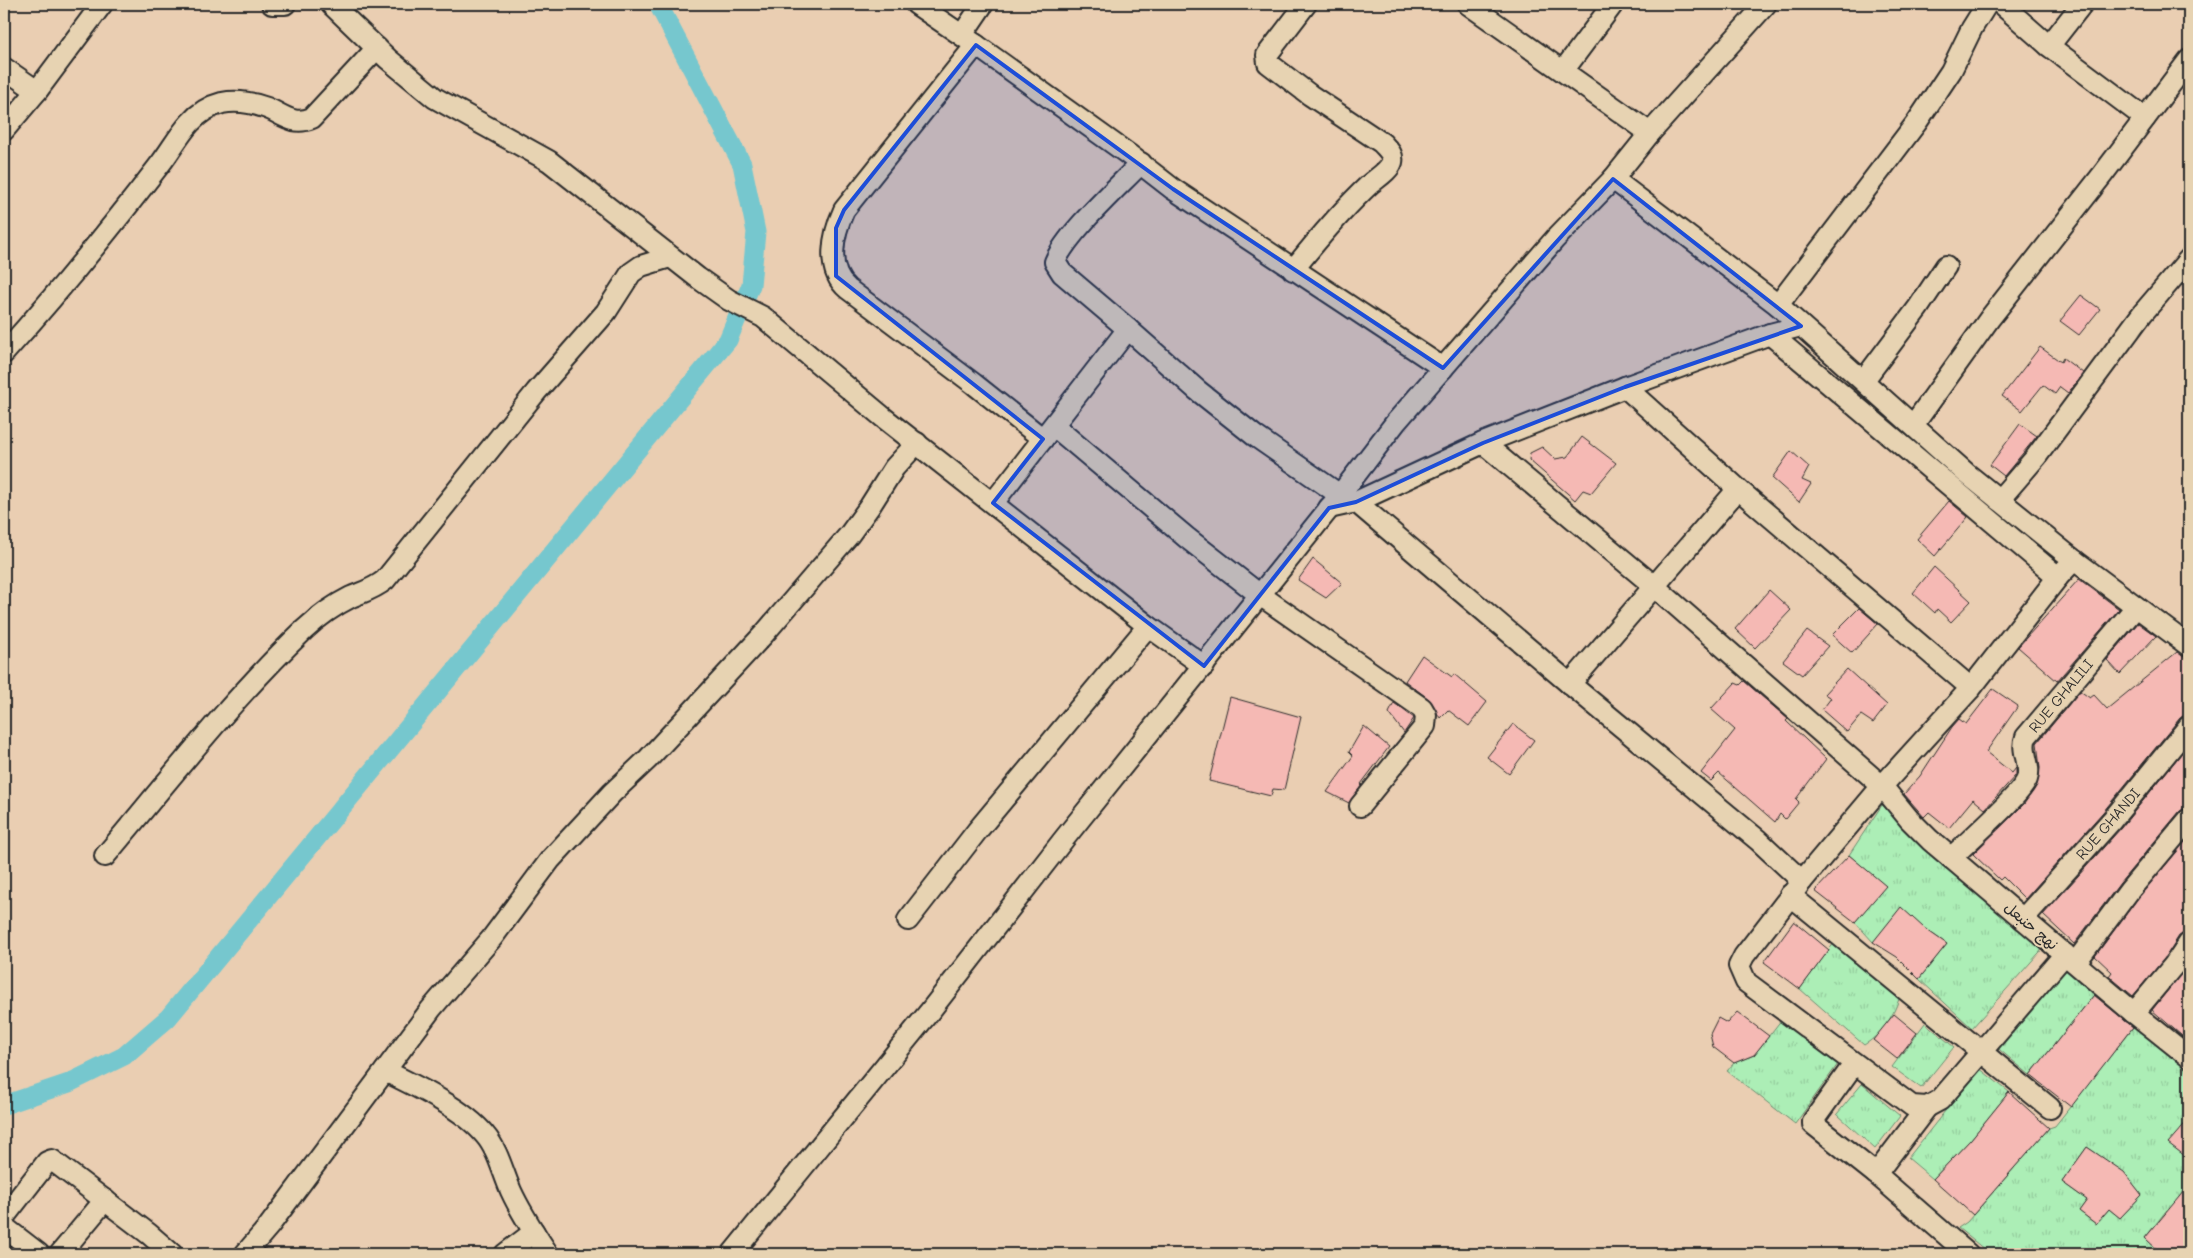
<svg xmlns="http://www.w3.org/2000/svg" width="2193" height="1258" font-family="'Comic Neue','Playpen Sans Arabic',sans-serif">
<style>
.grass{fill:url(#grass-tufts);stroke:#6c8c70;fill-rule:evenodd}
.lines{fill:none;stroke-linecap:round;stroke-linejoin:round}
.canal{stroke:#76c7ce;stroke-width:19}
.building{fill:#f5b9b4;stroke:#2b2b2b}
.minor-casing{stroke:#2b2b2b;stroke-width:24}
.minor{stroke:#e7d3b2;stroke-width:20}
.marked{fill:#1d4ed8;fill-opacity:0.2;stroke:#1d4ed8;stroke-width:4;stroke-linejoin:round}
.labels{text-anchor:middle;stroke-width:4;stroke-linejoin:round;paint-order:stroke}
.street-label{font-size:15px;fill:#2b2b2b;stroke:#e7d3b2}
</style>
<defs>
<pattern id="grass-tufts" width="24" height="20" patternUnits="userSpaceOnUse" patternTransform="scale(1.25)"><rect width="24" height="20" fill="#aceeb6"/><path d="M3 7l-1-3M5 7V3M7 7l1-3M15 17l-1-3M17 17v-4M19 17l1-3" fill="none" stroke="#94cc9d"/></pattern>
</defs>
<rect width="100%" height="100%" fill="#eaceb2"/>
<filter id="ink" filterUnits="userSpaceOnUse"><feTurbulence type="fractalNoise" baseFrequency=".02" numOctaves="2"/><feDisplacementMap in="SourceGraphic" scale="10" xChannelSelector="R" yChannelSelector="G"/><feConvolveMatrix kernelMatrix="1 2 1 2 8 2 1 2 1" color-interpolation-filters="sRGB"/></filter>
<g filter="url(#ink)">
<g class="grass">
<path d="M1882,805l165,139 -75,84 -53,-49 28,-35 -23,-16 -51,14 -18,-20 30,-36 -36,-31z"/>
<path d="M1834,943l65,56c-6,18 -18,36 -35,46l-64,-56z"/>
<path d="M2064,962l33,29 -67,84 -36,-30z"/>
<path d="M1782,1019l56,45 -43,60 -68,-53 7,-8 20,-8z"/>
<path d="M1925,1023l29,24 -33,41 -29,-21z"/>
<path d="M2135,1025l54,44v50l-20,24 20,16v26l-10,12 10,10v26l-23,-22 -21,27 17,16h-172l-32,-26 9,-6 82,-94 6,-2zM2087,1147c21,14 39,28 55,48l-22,23 -11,-9 -13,15 -17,-13 8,-11 -25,-18z"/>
<path d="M1979,1068l30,24 -38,47 -38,40 -25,-21z"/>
<path d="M1862,1084l38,32 -25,33 -38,-35z"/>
</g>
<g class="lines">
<path class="canal" d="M4,1105l65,-22 55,-27 44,-38 560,-678 23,-55 5,-53 -14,-68 -84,-160"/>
</g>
<g class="building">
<path d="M2081,295l19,14 -21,26 -19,-14z"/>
<path d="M2040,347l21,15 2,-4 20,15 -15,20 -8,-6 -5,7 -12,-9 -21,26 -20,-15z"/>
<path d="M2020,424l17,12 -33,40 -14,-11z"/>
<path d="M1582,437l34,26 -25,30 -8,-3 -8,10 -46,-40 1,-7 12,-6 13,12 12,-2z"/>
<path d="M1791,451l18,16 -7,13 9,4 -12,18 -27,-24z"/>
<path d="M1949,501l19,16 -33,39 -18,-17z"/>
<path d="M1313,559l29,24 -16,15 -28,-18z"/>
<path d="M1934,567l37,34 -20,21 -14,-13 -2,4 -22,-20z"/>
<path d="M2079,579l40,30 -62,72 -39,-34z"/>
<path d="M1769,590l22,20 -36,38 -20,-19z"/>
<path d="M1859,608l19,16 -26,29 -20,-18z"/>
<path d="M2138,623l18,13 -36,38 -13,-14z"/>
<path d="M1807,631l21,15 -26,29 -19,-14z"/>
<path d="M2177,652l12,9v53l-9,4 -77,94 -78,87 -22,-22 -3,3 -27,-26 51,-50 13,-19 3,-17 -3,-25 43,-52 10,7 4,-3 13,14z"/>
<path d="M1422,655l30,22 2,-3 33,28 -18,24 -21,-16 -8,8 -11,-19 -24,-18z"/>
<path d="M1847,669l40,36 -14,18 -12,-8 -14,17 -25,-22 9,-12 -7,-4z"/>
<path d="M1744,681l44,38 -2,2 40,38 -30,40 3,3 -14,17 -5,-5 -5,8 -56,-49 -8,8 -10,-8 34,-43 -24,-21 24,-26 5,2z"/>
<path d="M1993,689l25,17 -32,46 26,21 4,-5v7l-31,34 -12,-10 -24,29 -20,-16 -5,5 -20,-23 16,-18 32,-49 7,-8 7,5z"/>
<path d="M1230,697l71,20 -17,73 -11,-1 -2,7 -62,-15z"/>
<path d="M1394,703l20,15 -10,15 -15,-20z"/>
<path d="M1513,724l21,16 -25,34 -22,-17z"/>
<path d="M1364,726l25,21 -28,37 1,1 -13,18 -22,-11 26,-36 -4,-4z"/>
<path d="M2189,744v63l-9,4 -60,72 -46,61 -31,-29 78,-87z"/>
<path d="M2189,837v94l-10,5 -14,22 -32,38 -24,-20 3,-4 -17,-16 43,-58z"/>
<path d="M1849,855l37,31 -31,36 -40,-31z"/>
<path d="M1901,907l23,21 23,16 -28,35 -22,-22 -24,-15z"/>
<path d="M1794,921l35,29 -29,39 -36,-27z"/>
<path d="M2189,964v78l-37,-32z"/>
<path d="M2094,995l39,32 -62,80 -41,-32z"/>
<path d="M1737,1012l32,24 -15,19 -20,8 -21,-16 -3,-13 8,-16 9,5z"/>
<path d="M1894,1014l23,19 -20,26 -24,-19z"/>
<path d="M2009,1092l40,36 -76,87 -40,-36 38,-40z"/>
<path d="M2189,1119v40l-21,-16z"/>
<path d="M2087,1147l37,25 18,23 -22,23 -11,-9 -13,15 -17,-13 8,-11 -25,-18z"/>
<path d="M2189,1185v69h-27l-17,-16z"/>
</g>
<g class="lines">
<g class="minor-casing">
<g id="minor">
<path d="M272,4h13"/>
<path d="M331,4l57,55 47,39 114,63 149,117 31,22 34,17 121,101 264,208 56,40"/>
<path d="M916,4l60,41"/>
<path d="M1468,4l182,129"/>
<path d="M2001,4l48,42 96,72"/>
<path d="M962,35l21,-31"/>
<path d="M2049,46l33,-42"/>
<path d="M4,68l33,23"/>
<path d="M1563,71l50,-67"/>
<path d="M4,130l33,-39 65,-87"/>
<path d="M1293,270c24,-30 48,-59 77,-86 7,-6 19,-13 22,-22 2,-8 -5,-13 -10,-19l-72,-48 -42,-32 -1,-8 39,-51"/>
<path d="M1778,305l139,-183 34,-51 21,-43 15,-24"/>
<path d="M1128,329l-66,-56 -7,-11c11,-28 63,-75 86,-99"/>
<path d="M1770,334l288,243"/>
<path d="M4,353c55,-61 107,-125 157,-190 10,-13 18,-28 29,-40 8,-9 20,-17 32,-20 15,-3 31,0 45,5 17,7 26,18 45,10l65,-70"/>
<path d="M1864,380l54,-72 28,-42"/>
<path d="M1625,387l113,102 233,199"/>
<path d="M1914,424l76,-106 113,-144 86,-114"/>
<path d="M1054,426l133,112 73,57 162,113 4,7 -1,11 -65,80"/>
<path d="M1043,439l-69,-55 -126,-95c-23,-19 -15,-55 -4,-79l132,-165 152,109 45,35 270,179"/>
<path d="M1483,443l171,143 228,200 27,33 21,21 204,173 55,44"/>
<path d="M1999,500l37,-43 106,-143 47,-55"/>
<path d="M1356,502l127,-59 142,-56 145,-53 31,-8"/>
<path d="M993,503l135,-174 69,61 58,46 85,59"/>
<path d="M1329,508l27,-6 214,182 188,156 44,41 80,-95 89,-98 87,-111 16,-17 -108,-87 -188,-168 -165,-126"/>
<path d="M2074,560l115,86"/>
<path d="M1570,684l168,-195"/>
<path d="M105,856c64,-76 127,-157 199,-226 14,-13 31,-25 47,-33 12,-5 23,-8 34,-17l151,-188 70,-80 25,-39 10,-7 29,-9"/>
<path d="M1951,858c15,-15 71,-64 76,-79 5,-15 -7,-27 -1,-42l110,-130"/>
<path d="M1802,881l-58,75 -5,10 7,16 166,124 15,1 13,-7 125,-146"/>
<path d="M1790,895l260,213"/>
<path d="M2023,919l89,-99 77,-94"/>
<path d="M908,920l69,-89 171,-205"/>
<path d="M2076,962l53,-71 60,-72"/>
<path d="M2134,1013l40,-48 15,-22"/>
<path d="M1854,1064l-41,57v3l63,50 92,80"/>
<path d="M385,1071c31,15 79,38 100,64 13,15 18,38 26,56 10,22 24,43 37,63"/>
<path d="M1876,1174l51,-67"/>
<path d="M4,1217l43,-55 5,-2 97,74 23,20"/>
<path d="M4,1227l35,27"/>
<path d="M60,1254l45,-54"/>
<path d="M245,1254l24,-28 162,-217 61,-71 58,-78 62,-67 36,-34 116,-125 85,-99 21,-29 24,-38 23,-25"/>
<path d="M505,1254l29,-22"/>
<path d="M732,1254l198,-243 134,-172 276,-344 56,-73 159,-183 58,-60 37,-46 116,-129"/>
</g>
</g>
<use href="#minor" class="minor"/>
</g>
</g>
<path class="marked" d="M976,45l197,144 270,179 170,-189 188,147 -176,61 -142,56 -127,59 -27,6 -125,158 -211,-163 50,-64 -207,-163v-48l8,-18z"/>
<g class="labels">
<g class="street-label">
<text transform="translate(2061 696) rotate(-50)" y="5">RUE GHALILI</text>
<text transform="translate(2108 824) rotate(-49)" y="5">RUE GHANDI</text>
<text transform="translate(2031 926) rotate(40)" y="5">نهج حنبعل</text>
</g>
</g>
<rect width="2193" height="1258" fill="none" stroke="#e7d3b2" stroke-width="20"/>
<rect x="10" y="10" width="2173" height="1238" fill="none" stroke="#2b2b2b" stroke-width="2" filter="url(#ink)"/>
</svg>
